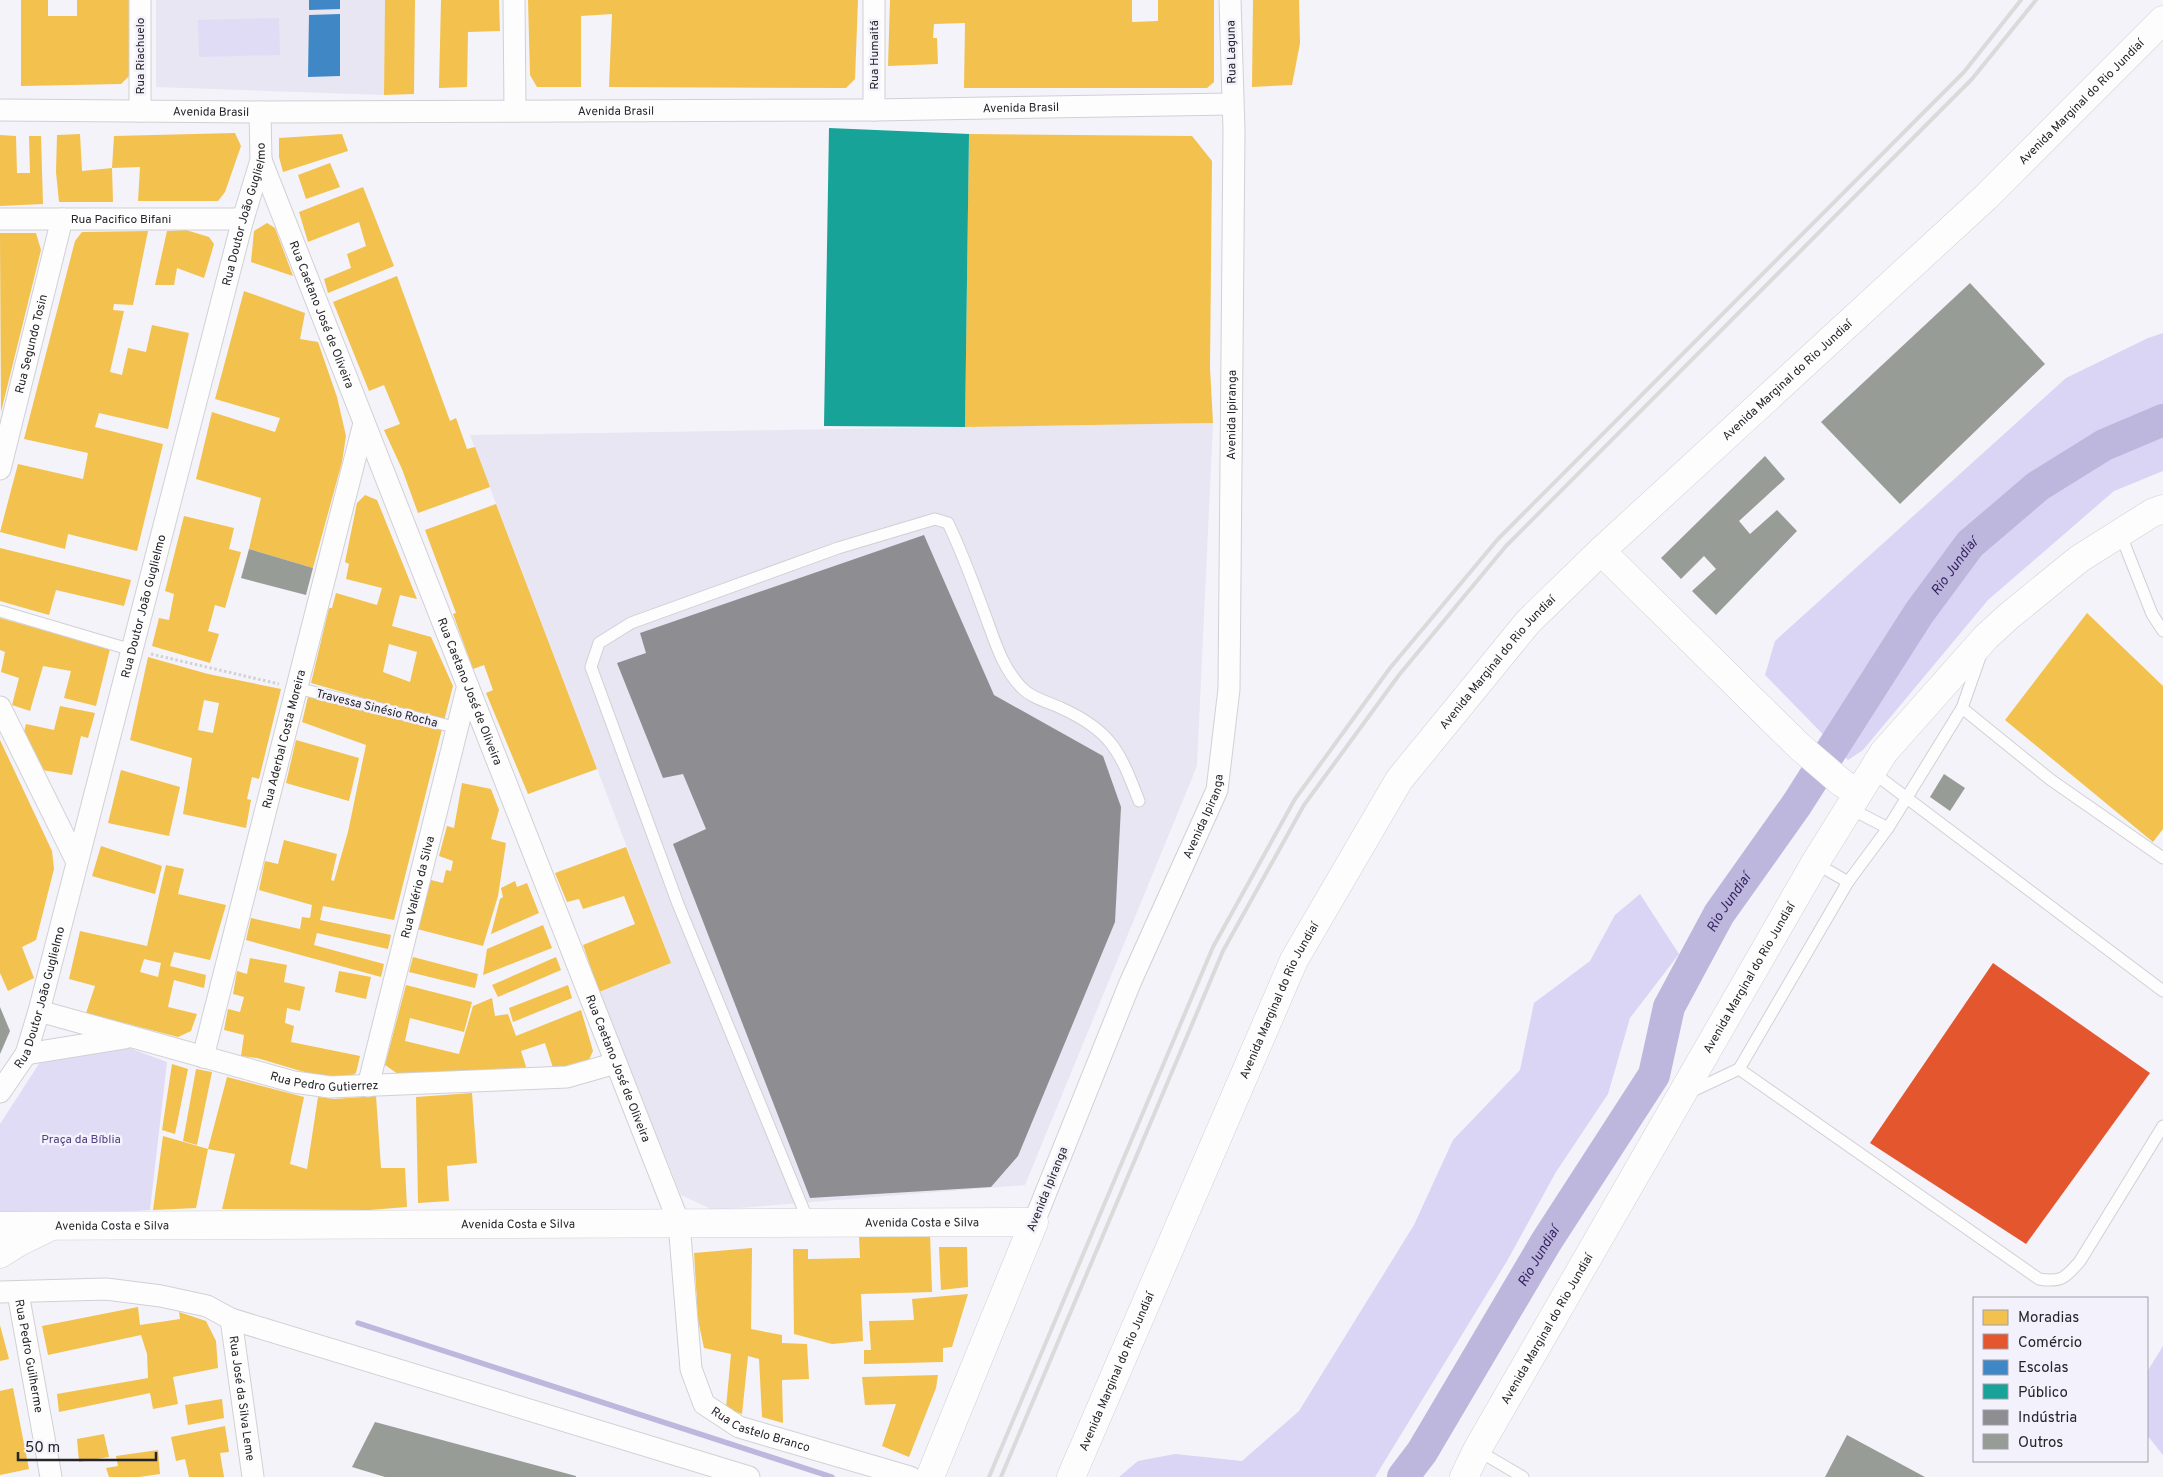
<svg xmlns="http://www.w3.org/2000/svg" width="2163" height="1477" font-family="Overpass,sans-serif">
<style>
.built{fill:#e7e6f2}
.green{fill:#e1dcf6}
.forest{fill:#dad4f5}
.homes{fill:#f2c14e;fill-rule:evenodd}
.shops{fill:#e4572e}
.schools{fill:#3f88c5}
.public{fill:#17a398}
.industry{fill:#8d8d92}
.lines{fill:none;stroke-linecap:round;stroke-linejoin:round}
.stream{stroke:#bdb6dd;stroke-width:5.5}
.river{stroke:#bdb6dd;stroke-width:32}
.building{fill:#979c96}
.service-casing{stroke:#d1d0d4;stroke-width:13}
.minor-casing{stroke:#d1d0d4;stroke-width:23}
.secondary-casing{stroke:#d1d0d4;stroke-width:29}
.primary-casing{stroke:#d1d0d4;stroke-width:29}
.path{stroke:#d2d2d4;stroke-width:3;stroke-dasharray:2.5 2.5;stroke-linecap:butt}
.service{stroke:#fdfdfe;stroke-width:11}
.minor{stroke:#fdfdfe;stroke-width:21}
.secondary{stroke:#fdfdfe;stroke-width:28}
.primary{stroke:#fdfdfe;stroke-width:28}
.rail{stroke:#dadadb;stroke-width:4}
.labels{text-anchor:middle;stroke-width:5;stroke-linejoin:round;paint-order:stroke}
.street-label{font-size:12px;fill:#262529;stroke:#f3f1fb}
.park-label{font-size:12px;fill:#503f81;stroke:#f3f1fb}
.water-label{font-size:14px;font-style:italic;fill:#331f5e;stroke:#f3f1fb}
</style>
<rect width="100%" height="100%" fill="#f4f3f9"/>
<g class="built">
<path d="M156,0h229l-1,95 -228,-8z"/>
<path d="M1213,423l-16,343 -172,419 -312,25 -32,-15 -82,-203 72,-29 -201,-528z"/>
</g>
<g class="green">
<path d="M279,18l1,37 -81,2 -1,-37z"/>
<path d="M121,1045l46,17 -17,148 -108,7 -42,-4v-89l44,-68z"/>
</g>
<g class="forest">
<path d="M2163,333v138l-49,20 -126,109 -125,150 -15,10 -83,-85 10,-34 291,-263 82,-40z"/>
<path d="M1640,894l39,60 -49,64 -22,76 -52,78 -49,89 -132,216h-256l19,-16 37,-7 67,7 57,-50 115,-186 39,-85 67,-70 14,-67 56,-42 25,-46z"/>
<path d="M2163,1346v109l-16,-20v-63z"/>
</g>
<g class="homes">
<path d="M21,0h27v16h29v-16h55l1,72 -12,12 -100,2z"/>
<path d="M385,0h30l-1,94 -30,1z"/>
<path d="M441,0h58l1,31 -32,1 -1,55 -28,1z"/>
<path d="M528,0h330l-3,79 -9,9 -237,-1 3,-73 -31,2v71h-44l-7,-12z"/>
<path d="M890,0h242v22l26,-1v-21h56v82l-7,6h-243l1,-65 -31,1 -1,14h4l1,26 -50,2z"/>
<path d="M1253,0h46l1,43 -8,42 -40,2z"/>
<path d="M235,133l6,13 -16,46 -7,9h-80l2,-34 -28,1 2,-32z"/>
<path d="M80,134l2,37 30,-3 1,34h-54l-3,-30 1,-37z"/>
<path d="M342,134l6,17 -65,21 -4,-15v-19z"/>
<path d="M969,134l223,2 20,25 -2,207 3,55 -248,4z"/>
<path d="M0,135l16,1 1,37h13l-1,-37h12l2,68 -43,2z"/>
<path d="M330,163l10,24 -34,12 -8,-24z"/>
<path d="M363,187l31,79 -66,27 -4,-14 27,-11 -4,-14 19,-8 -7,-24 -51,20 -9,-30z"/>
<path d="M267,223l8,5 18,48 -42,-14 3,-31z"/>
<path d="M186,230l23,7 5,7 -10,34 -27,-10 -3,17h-19l12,-54z"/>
<path d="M148,231l-15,74 -19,-1 -1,6 11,1 -14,61 12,3 6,-27 18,4 6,-27 37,8 -21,96 -69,-16 -4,14 68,17 -26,107 -69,-17 -3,15 -65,-17 18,-68 65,15 5,-26 -64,-14 51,-198 7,-9z"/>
<path d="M0,233h36l5,17 -40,162z"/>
<path d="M397,276l53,145 6,-3 11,31 8,-2 15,40 -72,26 -16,-44 -18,-39 16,-6 -16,-39 -15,6 -36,-89z"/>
<path d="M244,291l61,22 -5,26 18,3 19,55 9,39 -4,26 -29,106 -64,-19 12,-51 -65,-19 16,-67 63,20 5,-14 -65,-19z"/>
<path d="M365,495l12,5 40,99 -17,-4 -8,31 39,11 22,49 -9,35 -133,-38 18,-75h3l4,-15 41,12 5,-17 -36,-9 3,-15 -4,-2 12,-59zM389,644l28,8 -7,30 -27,-10z"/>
<path d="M496,504l101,265 -69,25 -42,-101 7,-3 -9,-25 -11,4 -20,-55 3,-1 -31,-83z"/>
<path d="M184,516l50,12 -5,21 12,3 -16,56 -10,-3 -7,26 11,3 -9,29 -58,-17 7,-28 10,2 5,-26 -9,-3z"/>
<path d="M0,548l131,32 -7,26 -68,-16 -7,25 -49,-14z"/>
<path d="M2087,613l76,73v143l-10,13 -148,-122z"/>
<path d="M0,618l110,31 -14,57 -32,-8 7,-27 -28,-5 -13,45 -18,-6 7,-27 -18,-6 4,-20 -5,-2z"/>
<path d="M148,657l60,17 73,15 -22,90 -7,-2 -5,22 4,1 -5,28 -63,-14 9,-56 -62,-18zM204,700l15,3 -6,30 -15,-3z"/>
<path d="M308,697l134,32 -48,191 -71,-14 -3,14 71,15 -3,14 -71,-16 -3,12 70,19 -3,13 -135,-37 5,-22 49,11 2,-12 8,1 2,-13 -53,-15 6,-29 13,3 6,-24 53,14 -6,26 3,1 14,-49 18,-87 -64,-23z"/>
<path d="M60,706l35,7 -7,25 -7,-2 -9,39 -30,-5 -18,-38 2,-8 28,6z"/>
<path d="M0,740l52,111 2,18 -18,71 -14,7 12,31 -26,13 -8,-18z"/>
<path d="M296,740l63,18 -10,43 -63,-18z"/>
<path d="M121,770l59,17 -11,49 -61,-13z"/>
<path d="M462,783l29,6 8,21 -8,29 15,4 -8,53 -15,50 -66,-17 14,-49 12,3 3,-13 5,1 2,-10 -14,-5 8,-30 7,2z"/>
<path d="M101,846l61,20 -7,28 -63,-18z"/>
<path d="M626,847l45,116 -72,29 -16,-47 52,-21 -11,-28 -41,13 -4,-10 -12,3 -12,-29z"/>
<path d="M166,865l18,4 -6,25 48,11 -16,55 -36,-8 -4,14 36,9 -2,13 -30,-8 -6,27 29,7 -6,17 -13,6 -92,-24 9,-27 -26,-7 11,-48 67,15zM144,959l17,4 -3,14 -18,-5z"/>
<path d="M515,881l2,6 10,-4 12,30 -48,21 9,-35 3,-2 -2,-9z"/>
<path d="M543,925l9,23 -69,27 4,-26z"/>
<path d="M413,957l65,17 -3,14 -66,-16z"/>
<path d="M556,957l5,13 -63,27 -6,-12z"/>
<path d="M250,958l37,7 -3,17 21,5 -5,24 -13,-3 -2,15 9,3 -3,16 69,14 -4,17 -11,7 -34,-6 -54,-16 -16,-2 3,-21 -20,-5 4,-21 12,3 4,-15 -11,-3 4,-23 10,3z"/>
<path d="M339,971l32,6 -5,22 -31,-7z"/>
<path d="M406,985l66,17 -8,30 -54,-14 -5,23 54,13 14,-48 19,-8 3,18 13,-2 8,22 65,-26 12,41 -6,13 -33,7 -9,-28 -24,8 6,19 -129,4 -13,-9z"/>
<path d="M568,985l4,13 -59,24 -4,-14z"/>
<path d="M172,1064l16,5 -13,65 -13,-4z"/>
<path d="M196,1069l16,3 -15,73 -14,-4z"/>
<path d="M227,1077l77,20 -14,67 17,5 11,-72 16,2 42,-3 5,72h24l2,39 -38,3 -147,-1 13,-55 -27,-5 -12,59 -43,2 10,-74 45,13z"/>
<path d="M472,1093l5,70 -30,3 2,35 -31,2 -2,-106z"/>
<path d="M930,1234l2,58 -71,2 2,47 -31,3 -38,-10 -1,-85h15v10l52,-1 -1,-21z"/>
<path d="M939,1247h28l1,40 -27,3z"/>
<path d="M752,1248l-1,81 31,6v8l25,1 2,35 -27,1 1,43 -21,-6 -3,-58 -11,-3 -6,58 -16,-6 5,-54 -27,-6 -6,-28 -4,-67z"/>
<path d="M968,1294l-16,53 -9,1v14l-79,2v-14h7l-2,-29 45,-1 -2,-21z"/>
<path d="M138,1307l2,18 40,-6 -1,-7 27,9 10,20 2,27 -45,9 5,27 -25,5 -3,-16 -91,19 -2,-18 91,-16 -1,-24 -6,-19 -93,20 -6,-29z"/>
<path d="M0,1325l9,34 -9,2z"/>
<path d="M938,1375l-2,13 -27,69 -27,-11 14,-42 -31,1 -3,-28z"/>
<path d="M13,1388l16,81 -29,6v-84z"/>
<path d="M222,1399l2,19 -36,7 -3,-20z"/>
<path d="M225,1426l4,26 -9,1 4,24h-35l-4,-18 -9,2 -5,-24z"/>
<path d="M104,1434l5,23 -30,5 -2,-23z"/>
<path d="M158,1450l2,24 -21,3h-30l-3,-9 12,-2 -2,-10z"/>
</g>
<path class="shops" d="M1993,963l157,110 -124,171 -156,-101z"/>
<g class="schools">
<path d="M309,0h31v9l-31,1z"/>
<path d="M340,14v62l-32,1 1,-62z"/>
</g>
<path class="public" d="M829,128l140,6 -4,293 -141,-1z"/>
<path class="industry" d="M924,535l70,160 109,61 18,51 -6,115 -97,234 -27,31 -181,11 -137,-354 33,-15 -23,-55 -20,4 -46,-115 29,-10 -6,-20z"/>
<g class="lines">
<path class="stream" d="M358,1323l474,154"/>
<path class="river" id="s1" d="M1403,1477l19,-25 124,-210 108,-167 15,-68 50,-93 78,-110 122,-191 51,-69 68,-58 66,-41 59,-25"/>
</g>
<g class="building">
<path d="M1970,283l75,81 -145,140 -79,-82z"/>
<path d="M1765,456l20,23 -46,42 11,13 27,-24 20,21 -81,84 -24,-24 24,-22 -12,-13 -23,23 -20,-21z"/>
<path d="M249,549l64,19 -7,27 -65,-17z"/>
<path d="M1944,774l21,14 -15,23 -20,-14z"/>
<path d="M0,1007l10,24 -10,23z"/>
<path d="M375,1422l201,54v1h-191l-33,-10z"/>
<path d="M1847,1435l78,42h-100z"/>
</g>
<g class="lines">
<g class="service-casing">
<g id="service">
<path d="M2120,533l32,81 11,17"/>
<path d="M0,611l132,39"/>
<path d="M1980,657l-18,51 89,72 112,78"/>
<path d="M297,688l161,40"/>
<path d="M1871,771l292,220"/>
<path d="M1849,808l39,20"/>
<path d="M1815,863l33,19"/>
<path d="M1739,1069l109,-187 40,-54 74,-120"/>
<path d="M1688,1093l51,-24 300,210c23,4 27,-2 41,-18l83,-135"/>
<path d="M809,1223l-131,-319 -87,-237 8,-24 32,-20 207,-75 97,-29 13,4c14,29 25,59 36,89 10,26 17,54 37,75 10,11 27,15 40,21 51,23 59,44 78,93"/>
<path d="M1477,1450l46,27"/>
</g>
</g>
<g class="minor-casing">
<g id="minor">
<path d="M514,0l1,111"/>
<path d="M874,0v110"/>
<path id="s2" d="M0,110l260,2 614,-2 358,-6"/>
<path d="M140,111v-111"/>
<path id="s3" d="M261,160l418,1063 12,146 13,35 35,23 171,50"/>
<path id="s4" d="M0,219h243"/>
<path id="s5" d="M0,469l62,-250"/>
<path d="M0,707l77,155"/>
<path id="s6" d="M39,1011l255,71 36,5 237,-10 49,-14"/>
<path d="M26,1054l99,-16"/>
<path id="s7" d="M203,1057l161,-634"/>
<path id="s8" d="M368,1086l99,-397"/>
<path id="s9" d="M0,1092l26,-38 13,-43 204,-792 18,-59 -1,-48"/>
<path id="s10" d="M1034,1222l96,-239 87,-193 12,-101 5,-558 -4,-131"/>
<path d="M0,1292l106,-3 55,7 46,10 24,13 518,158"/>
<path id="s11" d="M18,1293l33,184"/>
<path id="s12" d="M231,1319l22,158"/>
</g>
</g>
<g class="secondary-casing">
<g id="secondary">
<path id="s13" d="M0,1226l1034,-4 -104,255"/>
<path d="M0,1254l19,-12 27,-13"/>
</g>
</g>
<g class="primary-casing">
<g id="primary">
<path d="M1601,551l199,196 42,36 16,10"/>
<path id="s14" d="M1071,1477l223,-517 105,-180 129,-158 73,-71 385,-354 177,-177"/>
<path id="s15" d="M1464,1477l13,-27 338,-587 69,-111 102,-115 23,-21 70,-57 73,-46 11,-4"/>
</g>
</g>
<path class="path" d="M151,654l128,30"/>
<use href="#service" class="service"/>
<use href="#minor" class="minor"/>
<use href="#secondary" class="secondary"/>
<use href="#primary" class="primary"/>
<g class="rail">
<path d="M989,1477l224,-530 82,-148 95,-131 108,-129 466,-467 57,-72"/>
<path d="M1001,1477l222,-526 81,-146 95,-130 107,-129 466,-467 64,-79"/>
</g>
</g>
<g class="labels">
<g class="street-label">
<text transform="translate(1231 52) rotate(-91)" y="4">Rua Laguna</text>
<text transform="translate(874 55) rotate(-90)" y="4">Rua Humaitá</text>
<text transform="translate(140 56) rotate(-90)" y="4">Rua Riachuelo</text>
<text dy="4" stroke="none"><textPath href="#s14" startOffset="1735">Avenida Marginal do Rio Jundiaí</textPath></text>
<text dy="4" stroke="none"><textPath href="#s2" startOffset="1021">Avenida Brasil</textPath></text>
<text dy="4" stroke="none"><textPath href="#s2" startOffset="616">Avenida Brasil</textPath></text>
<text dy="4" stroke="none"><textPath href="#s2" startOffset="211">Avenida Brasil</textPath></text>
<text dy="4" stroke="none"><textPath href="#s9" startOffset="914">Rua Doutor João Guglielmo</textPath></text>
<text dy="4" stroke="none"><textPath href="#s4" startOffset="121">Rua Pacifico Bifani</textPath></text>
<text dy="4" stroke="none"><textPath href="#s3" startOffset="166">Rua Caetano José de Oliveira</textPath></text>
<text dy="4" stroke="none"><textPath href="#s5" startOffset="129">Rua Segundo Tosin</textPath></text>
<text dy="4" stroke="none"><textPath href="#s14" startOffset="1330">Avenida Marginal do Rio Jundiaí</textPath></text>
<text dy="4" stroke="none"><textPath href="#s10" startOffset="845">Avenida Ipiranga</textPath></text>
<text dy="4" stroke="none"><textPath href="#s9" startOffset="509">Rua Doutor João Guglielmo</textPath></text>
<text dy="4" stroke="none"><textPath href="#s14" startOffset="925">Avenida Marginal do Rio Jundiaí</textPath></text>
<text dy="4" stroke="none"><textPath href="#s3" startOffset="571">Rua Caetano José de Oliveira</textPath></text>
<text transform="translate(377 708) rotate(14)" y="4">Travessa Sinésio Rocha</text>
<text dy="4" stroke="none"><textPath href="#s7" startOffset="328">Rua Aderbal Costa Moreira</textPath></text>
<text dy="4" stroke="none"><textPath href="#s10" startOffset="440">Avenida Ipiranga</textPath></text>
<text dy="4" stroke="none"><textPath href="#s8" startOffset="205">Rua Valério da Silva</textPath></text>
<text dy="4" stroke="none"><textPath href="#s15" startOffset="575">Avenida Marginal do Rio Jundiaí</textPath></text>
<text dy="4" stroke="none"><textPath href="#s9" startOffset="104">Rua Doutor João Guglielmo</textPath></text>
<text dy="4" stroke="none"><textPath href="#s14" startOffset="520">Avenida Marginal do Rio Jundiaí</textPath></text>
<text dy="4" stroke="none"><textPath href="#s3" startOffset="976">Rua Caetano José de Oliveira</textPath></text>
<text dy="4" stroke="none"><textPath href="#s6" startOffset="295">Rua Pedro Gutierrez</textPath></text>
<text transform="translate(1047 1189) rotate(-68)" y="4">Avenida Ipiranga</text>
<text dy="4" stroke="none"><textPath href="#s13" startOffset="922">Avenida Costa e Silva</textPath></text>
<text dy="4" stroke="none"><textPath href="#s13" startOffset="518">Avenida Costa e Silva</textPath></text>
<text dy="4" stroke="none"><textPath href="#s13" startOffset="112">Avenida Costa e Silva</textPath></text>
<text dy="4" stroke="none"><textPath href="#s15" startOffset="170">Avenida Marginal do Rio Jundiaí</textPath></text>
<text dy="4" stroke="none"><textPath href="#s11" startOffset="64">Rua Pedro Guilherme</textPath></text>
<text dy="4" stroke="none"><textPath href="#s14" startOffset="115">Avenida Marginal do Rio Jundiaí</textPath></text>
<text dy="4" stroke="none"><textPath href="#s12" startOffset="80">Rua José da Silva Leme</textPath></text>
<text dy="4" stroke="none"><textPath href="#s3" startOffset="1389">Rua Castelo Branco</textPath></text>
</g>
<g class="park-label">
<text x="81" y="1143">Praça da Bíblia</text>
</g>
<g class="water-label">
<text dy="5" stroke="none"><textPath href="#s1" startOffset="1069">Rio Jundiaí</textPath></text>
<text dy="5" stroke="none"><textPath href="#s1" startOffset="664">Rio Jundiaí</textPath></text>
<text dy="5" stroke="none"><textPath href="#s1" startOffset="259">Rio Jundiaí</textPath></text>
</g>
</g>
<rect x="1973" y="1297" width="175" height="165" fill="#f3f1fb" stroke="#a19fa7"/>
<rect x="1983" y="1310" width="25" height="15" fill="#f2c14e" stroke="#a19fa7"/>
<text x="2018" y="1322" font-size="15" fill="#262529">Moradias</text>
<rect x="1983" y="1334" width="25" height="15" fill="#e4572e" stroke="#a19fa7"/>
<text x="2018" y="1347" font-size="15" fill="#262529">Comércio</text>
<rect x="1983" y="1360" width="25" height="15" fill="#3f88c5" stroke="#a19fa7"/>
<text x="2018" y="1372" font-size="15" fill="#262529">Escolas</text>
<rect x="1983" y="1384" width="25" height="15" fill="#17a398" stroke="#a19fa7"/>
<text x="2018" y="1397" font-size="15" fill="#262529">Público</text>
<rect x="1983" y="1410" width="25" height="15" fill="#8d8d92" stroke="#a19fa7"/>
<text x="2018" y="1422" font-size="15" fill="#262529">Indústria</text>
<rect x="1983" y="1434" width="25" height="15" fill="#979c96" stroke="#a19fa7"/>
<text x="2018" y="1447" font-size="15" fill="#262529">Outros</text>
<path d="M18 1452v8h138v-8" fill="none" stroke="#262529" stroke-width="2.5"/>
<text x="25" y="1452" font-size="15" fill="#262529" stroke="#f3f1fb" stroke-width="4" paint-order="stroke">50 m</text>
</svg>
